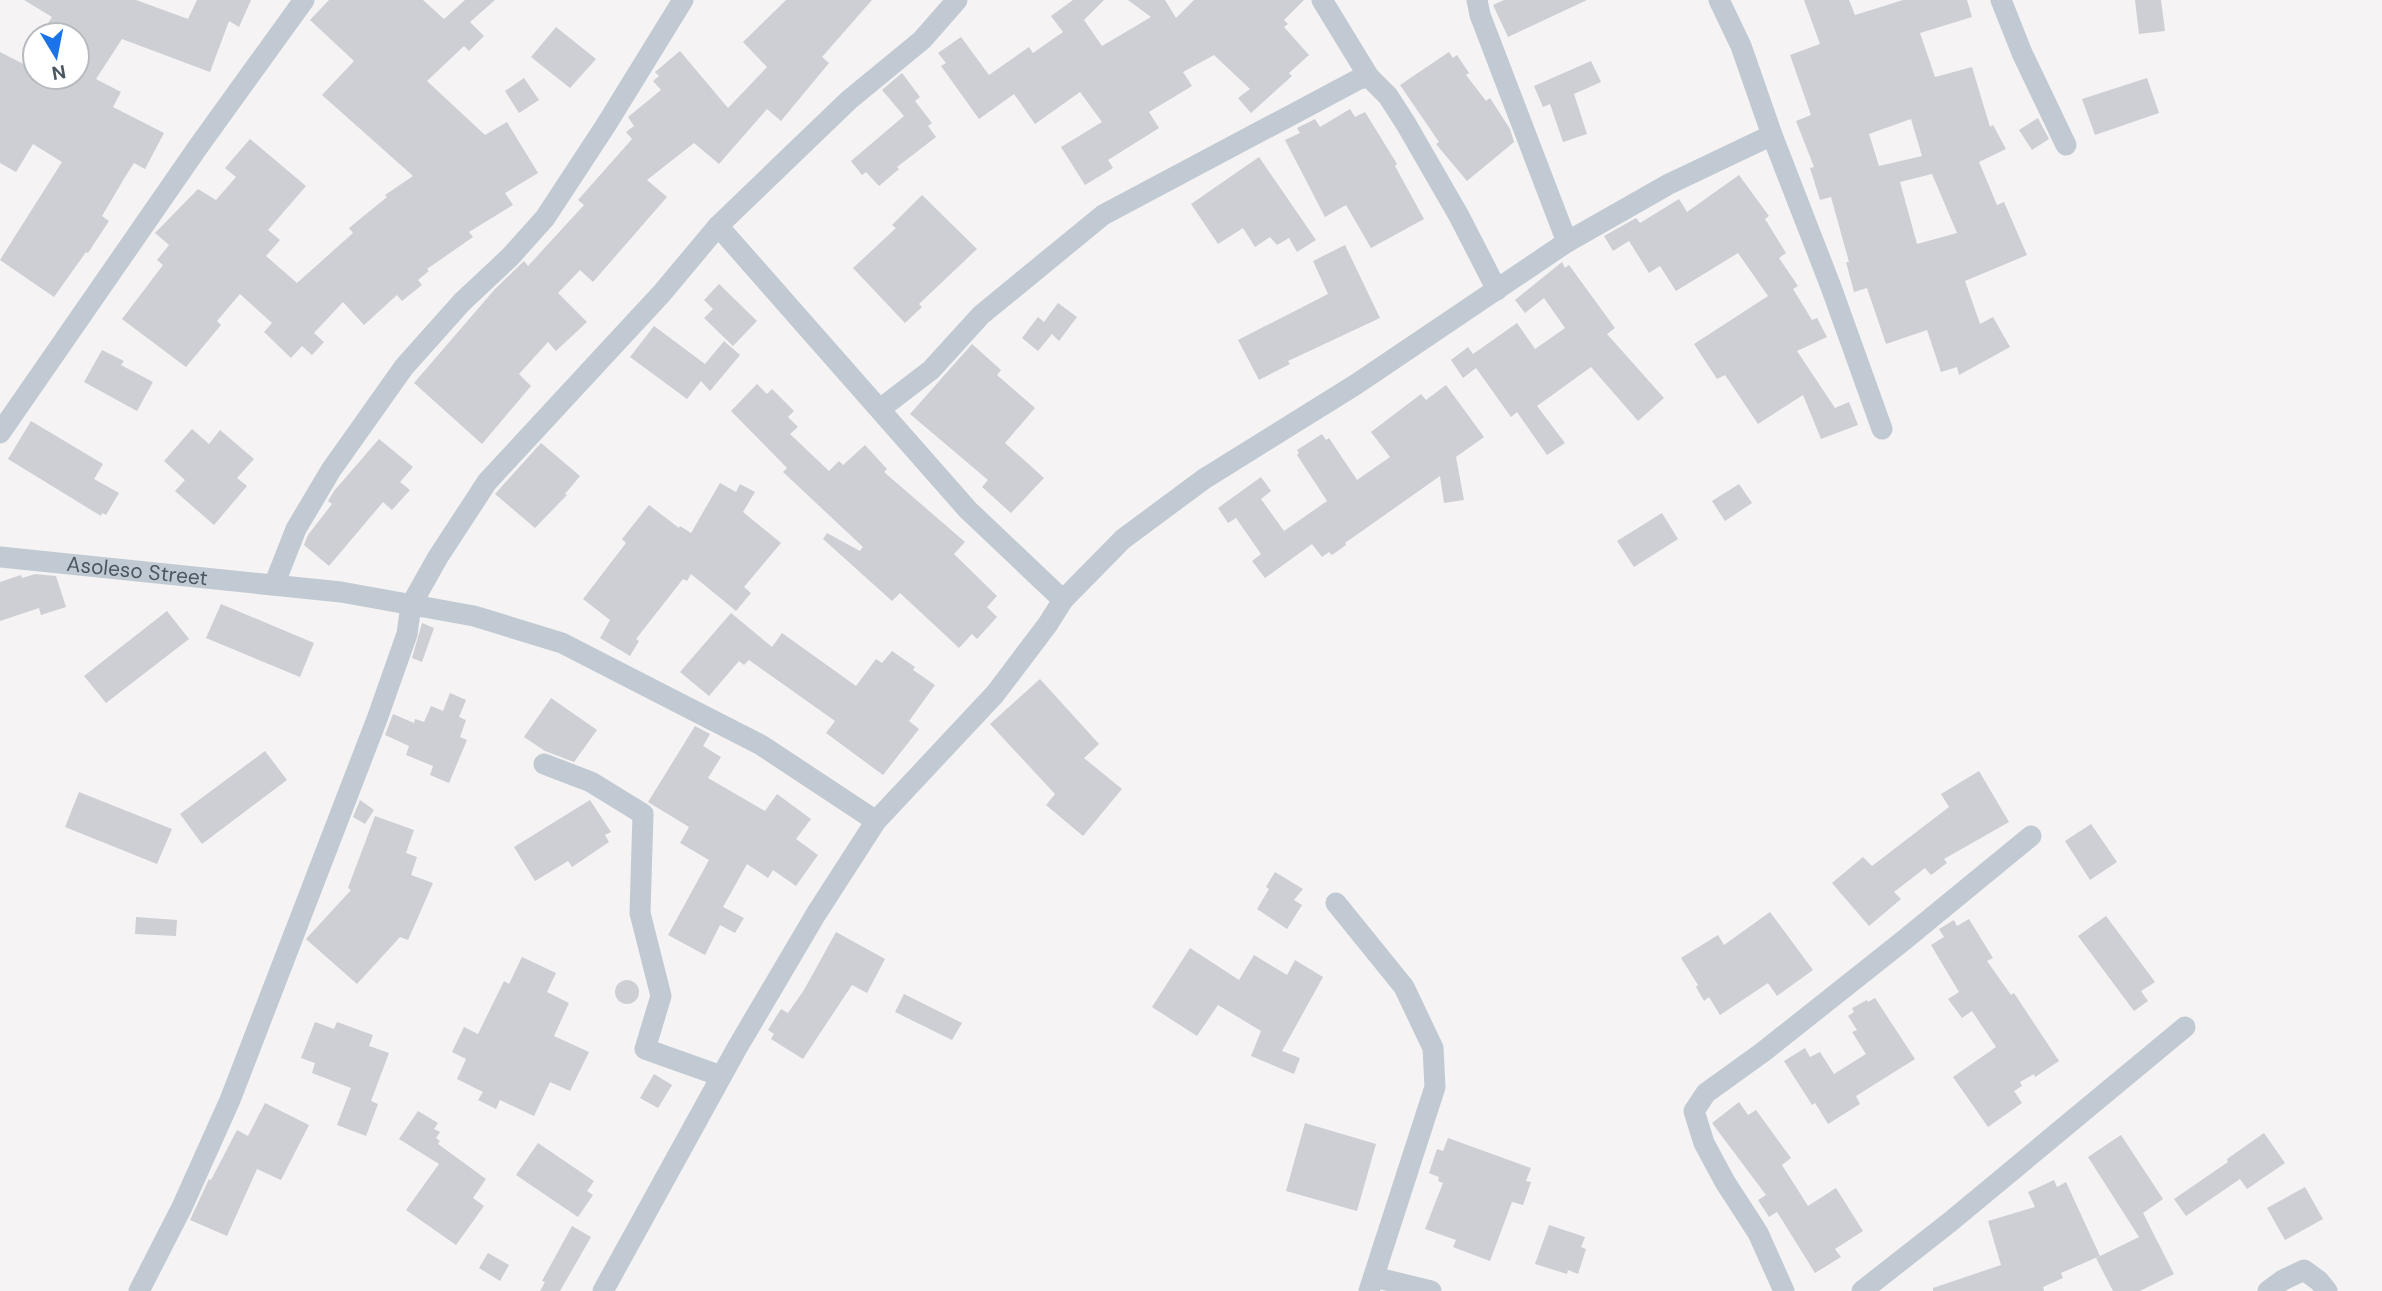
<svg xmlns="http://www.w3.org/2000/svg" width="2382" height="1291" font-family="'DM Sans',sans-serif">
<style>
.building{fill:#cdcfd5;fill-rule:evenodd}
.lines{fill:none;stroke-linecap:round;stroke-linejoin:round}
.street{stroke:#c1cad2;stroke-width:21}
.labels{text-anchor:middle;stroke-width:5;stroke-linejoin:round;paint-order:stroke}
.street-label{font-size:21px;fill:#4a5661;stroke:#fff}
</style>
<rect width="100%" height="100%" fill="#f5f3f3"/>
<g class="building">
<path d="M24,0h112l52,19 9,-19h54l-12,27 -10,-6 -19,51 -88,-33 -26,40 25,13 -8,15 51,26 -19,36 -11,-6 -9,14 -23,39 7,5 -21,32 -2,-1 -32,45 -54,-37 62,-98 -29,-18 -17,28 -16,-9v-111l35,18v7h42v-42h-37l12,-18z"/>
<path d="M329,0h94l21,19 21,-19h30l-25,22 14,14 -15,15 -5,-5 -37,35 58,54 22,-13 31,51 -33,20 8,12 -44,27 4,5 -46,32 2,2 -11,9 4,5 -20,16 -5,-6 -33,30 -21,-23 -29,31 10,9 -12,13 -10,-9 -11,12 -27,-26 8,-9 -32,-29 -23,27 4,4 -35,42 -64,-48 41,-54 -6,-5 12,-15 -14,-12 43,-44 18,11 20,-23 -11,-9 25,-29 56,47 -38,44 12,10 -14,16 31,27 56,-50 -4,-5 38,-31 -2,-2 28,-19 -91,-81 32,-34 -44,-41z"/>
<path d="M786,0h86l-50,57 7,6 -48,58 -14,-12 -48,55 -25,-21 -47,37 20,17 -74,85 -13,-12 -22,23 29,29 -31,29 -8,-9 -29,32 12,12 -49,58 -68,-61 81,-94 29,-28 4,5 56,-61 -6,-5 54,-61 -6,-7 8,-6 -6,-9 33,-27 -8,-9 6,-5 -4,-4 25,-21 48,57 39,-41 -24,-25z"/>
<path d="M1073,0h31l-20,20 18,26 49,-29 -23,-17h37l11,18 18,-18h110l-20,20 4,4 -4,3 25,28 -20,18 3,3 -41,37 -13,-15 12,-9 -36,-34 -31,17 9,14 -43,26 10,16 -51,32 5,8 -28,17 -24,-38 41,-25 -22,-30 -45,32 -21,-30 -35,25 -38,-53 5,-3 -8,-10 23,-16 28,38 40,-28 4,6 30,-21 -12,-16z"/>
<path d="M1504,0h83l-79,37 -15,-32z"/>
<path d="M1804,0h45l6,15 48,-15h64l5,17 -52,16 15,44 37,-10 18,60 3,-2 13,24 -27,13 18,43 7,-3 23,53 -62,26 15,43 13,-7 17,30 -51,28 -2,-8 -16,5 -14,-42 -41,14 -19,-56 -13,4 -8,-30h3l-18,-65 -11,3 -10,-32 4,-1 -18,-46 15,-6 -21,-60 30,-11zM1911,119l11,37 -43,10 -10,-32zM1932,174l25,59 -40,11 -17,-62z"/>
<path d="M2135,0h26l4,31 -26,3z"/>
<path d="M556,27l40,32 -26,29 -39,-31z"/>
<path d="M1449,52l4,6 4,-3 12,18 -3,2 20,26 4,-3 20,31 4,13 -47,39 -31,-37 3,-2 -39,-57z"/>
<path d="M1591,61l10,21 -27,12 13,40 -24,8 -13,-38 -7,3 -9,-21z"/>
<path d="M902,73l18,24 -5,4 17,22 -4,3 8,11 -39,30 2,2 -20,17 -13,-14 -4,3 -11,-14 53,-45 -22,-26z"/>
<path d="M524,78l15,22 -20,13 -14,-22z"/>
<path d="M2147,78l12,35 -64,22 -13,-36z"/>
<path d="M1350,109l5,8 10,-5 32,52 -2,2 29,53 -53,29 -25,-43 -21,12 -40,-77 15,-7 -3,-5 18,-9 5,8z"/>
<path d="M2038,118l11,21 -17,11 -13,-20z"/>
<path d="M1259,157l57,83 -19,12 -8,-14 -12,7 -7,-8 -15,10 -12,-19 -25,16 -27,-40z"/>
<path d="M1739,175l30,41 -4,3 21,34 -7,5 19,28 -5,3 19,31 5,-2 10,19 -30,14 38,57 14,-6 9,23 -37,14 -18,-44 -45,29 -33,-49 -8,4 -23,-35 74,-48 -30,-43 -62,38 -16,-25 -11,7 -20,-32 -16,10 -9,-15 32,-18 4,5 39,-24 8,13z"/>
<path d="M922,195l55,54 -58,55 3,3 -17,16 -52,-55 43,-40 -4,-3z"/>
<path d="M1345,245l35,73 -92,43 2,3 -31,16 -21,-40 90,-46 -15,-33z"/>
<path d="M1562,262l3,6 4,-3 46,63 -8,6 57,64 -26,23 -47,-54 -54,39 28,37 -18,12 -30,-43 -6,5 -35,-49 -13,10 -12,-18 17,-13 5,7 44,-31 18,26 30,-21 -21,-30 -19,15 -10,-13z"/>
<path d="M719,284l38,37 -24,25 -29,-28 9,-9 -9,-9z"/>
<path d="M1058,303l19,14 -18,24 -7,-7 -14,17 -16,-13 16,-21 6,5z"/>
<path d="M654,326l51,38 19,-23 16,14 -30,36 -9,-10 -14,18 -57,-42z"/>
<path d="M972,344l29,26 -4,5 38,33 -30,35 39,35 -33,35 -29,-26 6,-7 -78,-66z"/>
<path d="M102,350l22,11 -3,4 32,17 -16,29 -53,-29z"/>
<path d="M757,384l10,10 5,-5 22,22 -6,6 10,10 -8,7 39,37 10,-10 4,4 22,-20 22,24 -3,3 81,70 -11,12 43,42 -10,11 10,10 -20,22 -5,-5 -13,14 -59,-55 -8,8 -69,-62 4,-6 33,18 3,-4 -80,-75 4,-4 -56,-57z"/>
<path d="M1446,385l38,52 -28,20 8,43 -20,3 -4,-27 -95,67 1,2 -14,10 -3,-3 -7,5 -10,-13 -47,34 -13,-17 9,-7 -25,-36 -8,5 -10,-15 43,-31 10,14 -10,8 23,32 43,-30 -30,-46 2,-2 -2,-3 25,-16 4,6 3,-2 28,42 33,-23 -19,-25 50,-38 5,6z"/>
<path d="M31,421l72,43 -9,15 25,14 -13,22 -4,-2 -1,3 -93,-57z"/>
<path d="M192,429l17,15 11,-14 34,29 -17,19 10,8 -33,39 -39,-34 10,-11 -21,-19z"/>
<path d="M379,439l34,28 -13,15 10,8 -18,20 -9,-8 -54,64 -25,-21 4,-10 24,-31 -4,-3 6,-10z"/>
<path d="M541,443l39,33 -15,18 2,1 -32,33 -40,-34z"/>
<path d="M720,483l16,9 4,-8 15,8 -12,20 38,31 -37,44 7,6 -15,18 -45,-37 -4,7 -4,-2 -47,60 3,2 -9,15 -30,-18 10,-18 -27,-21 43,-56 -4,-4 27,-34 30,23 1,-2 11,7z"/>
<path d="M1739,484l13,19 -27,18 -13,-20z"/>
<path d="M1662,513l16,26 -44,28 -17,-26z"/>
<path d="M35,574l21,2 10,31 -25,8 -2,-7 -39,13v-39l21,-7 1,3z"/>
<path d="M221,604l93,39 -14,34 -94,-39z"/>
<path d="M167,611l22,28 -83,64 -22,-27z"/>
<path d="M731,613l41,34 10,-14 74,53 20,-27 6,4 10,-12 23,16 -2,3 22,15 -26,36 10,8 -36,46 -57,-42 9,-12 -86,-61 -5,5 -5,-4 -30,35 -29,-24z"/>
<path d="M422,623l12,5 -12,34 -10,-4z"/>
<path d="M1040,679l59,65 -15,14 38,31 -39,47 -37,-31 9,-11 -65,-70z"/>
<path d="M450,693l16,7 -7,17 7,3 -6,17 7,3 -18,43 -19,-8 3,-9 -27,-11 3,-9 -24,-11 8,-21 21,9 1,-4 9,3 7,-16 12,5z"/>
<path d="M551,698l46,32 -23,32 -29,-11 -21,-14z"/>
<path d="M695,726l15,8 -7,12 18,11 -13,21 57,33 12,-17 34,25 -15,20 22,16 -22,31 -23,-16 -5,8 -21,-14 -24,43 21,11 -9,15 -15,-8 -15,30 -37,-20 41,-75 -29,-17 9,-16 -41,-25z"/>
<path d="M265,751l22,29 -85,64 -22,-30z"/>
<path d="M1979,771l30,51 -65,37 3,4 -16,12 -6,-7 -31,24 7,7 -32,27 -37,-43 31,-26 9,9 77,-59 -8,-13z"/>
<path d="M79,792l93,37 -15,35 -92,-37z"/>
<path d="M360,800l14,10 -9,14 -12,-7z"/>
<path d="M590,800l21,32 -6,3 4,7 -37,25 -4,-6 -33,20 -21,-34z"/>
<path d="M375,816l39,14 -8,23 11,4 -6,18 22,8 -25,57 -8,-3 -43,47 -51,-45 45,-49 -3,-2z"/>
<path d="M2091,824l26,38 -27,18 -25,-39z"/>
<path d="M1275,872l28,17 -9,11 8,5 -15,24 -30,-20 12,-20 -3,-2z"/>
<path d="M1770,912l43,58 -36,26 -9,-13 -48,32 -11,-18 -5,4 -8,-14 2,-2 -17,-27 37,-23 6,10z"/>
<path d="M2106,916l49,66 -14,9 7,10 -14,10 -56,-75z"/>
<path d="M136,917l41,3 -1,16 -41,-2z"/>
<path d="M1969,919l24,39 -6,3 24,34 3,-2 45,68 -24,16 -1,-3 -14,8 2,4 -8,5 8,12 -34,24 -35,-50 43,-30 -24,-36 -10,7 -14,-19 11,-7 -28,-47 13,-8 -5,-8 15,-9 3,6z"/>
<path d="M836,932l49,27 -18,34 -15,-8 -49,74 -32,-20 3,-5 -6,-4 13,-21 7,4 16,-23z"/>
<path d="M1190,948l49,32 15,-25 33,20 8,-15 28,17 -41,74 18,7 -6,16 -43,-18 10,-25 -43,-26 -21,31 -45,-29z"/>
<path d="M522,957l34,16 -9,19 22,11 -15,33 35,16 -19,39 -20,-9 -16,34 -34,-16 -4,9 -18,-9 5,-8 -26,-13 9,-20 -14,-7 12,-25 14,7 26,-53 5,3z"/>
<circle cx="627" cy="992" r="12"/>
<path d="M904,994l58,29 -10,17 -57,-28z"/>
<path d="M1875,998l40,61 -59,37 4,8 -32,20 -13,-21 -3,2 -28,-44 21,-13 5,9 10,-5 14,22 32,-20 -14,-22 5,-2 -9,-14 6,-4 -2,-4 15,-8 1,2z"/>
<path d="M315,1022l19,7 3,-7 36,13 -4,11 20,7 -18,48 7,3 -12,32 -29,-11 14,-37 -39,-15 3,-10 -14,-5z"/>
<path d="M654,1074l18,11 -14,23 -18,-10z"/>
<path d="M1739,1102l9,13 8,-5 35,48 -9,7 26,41 28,-18 27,43 -28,18 6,8 -26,16 -38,-61 -8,5 -11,-17 8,-5 -54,-72z"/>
<path d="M265,1103l44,22 -28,55 -24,-11 -30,67 -37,-16 19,-41 2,1 26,-50 11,6z"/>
<path d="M418,1111l20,12 -4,6 6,3 -4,6 4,3 -2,3 48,35 -13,19 11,8 -28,39 -50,-35 33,-46 -40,-25z"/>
<path d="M1305,1123l71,21 -19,67 -71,-20z"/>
<path d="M2264,1133l21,30 -38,26 -7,-10 -54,37 -12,-17 54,-37 -1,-3z"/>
<path d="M2121,1135l42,64 -20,14 31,61 -34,17h-27l-17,-33 43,-21 -51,-80z"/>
<path d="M1448,1138l83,30 -5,13 5,1 -8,23 -11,-3 -22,59 -37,-14 3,-7 -31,-11 18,-46 -5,-2 1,-4 -10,-4 8,-24 6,2z"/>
<path d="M538,1143l56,38 -7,10 6,4 -15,22 -62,-42z"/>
<path d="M2054,1180l3,7 9,-5 34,74 -39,17 2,5 -20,9 1,4h-111v-3l68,-23 -13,-44 47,-14 -7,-15z"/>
<path d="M2305,1187l18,32 -38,21 -18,-32z"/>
<path d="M1549,1225l36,12 -4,10 5,2 -8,25 -10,-4 -1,4 -32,-10z"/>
<path d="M572,1226l19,11 -31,54h-20l5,-9 -3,-1z"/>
<path d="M488,1253l21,12 -9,16 -21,-13z"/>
</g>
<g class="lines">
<g class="street">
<path d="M1322,0l47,77 19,19 18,28 53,92 38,74"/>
<path d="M1477,0l3,15 87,227"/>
<path d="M1719,0l22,46 31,89 59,152 51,142"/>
<path d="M2001,0l21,53 44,92"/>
<path d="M718,226l250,284 95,90"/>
<path d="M880,409l51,-39 50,-55 122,-100 256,-136 10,-2"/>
<path d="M0,433l198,-286 106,-147"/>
<path id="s1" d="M0,557l341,35 133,24 88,27 113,58 86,44 115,76"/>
<path d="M274,585l22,-56 35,-59 73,-103 58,-65 48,-45 35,-39 61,-93 77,-125"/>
<path d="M544,764l47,18 52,32 -3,99 21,83 -16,53 76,27"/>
<path d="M1336,903l68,84 29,61 2,39 -66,204"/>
<path d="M1374,1277l57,14"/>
<path d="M139,1291l43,-84 48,-107 147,-381 30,-85 4,-29 27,-48 49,-75 175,-189 56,-67 131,-126 73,-60 35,-40"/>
<path d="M603,1291l134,-243 79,-134 60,-93 119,-127 53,-70 15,-24 60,-61 81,-60 151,-94 212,-143 102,-58 103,-49"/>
<path d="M1784,1291l-26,-58 -33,-51 -21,-39 -10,-32 12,-18 57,-41 140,-111 128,-105"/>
<path d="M1862,1291l88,-69 235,-195"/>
<path d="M2268,1291l15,-11 21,-10 15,11 8,10"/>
</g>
</g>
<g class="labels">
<g class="street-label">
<text dy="7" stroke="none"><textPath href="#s1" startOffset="138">Asoleso Street</textPath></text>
</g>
</g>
<g transform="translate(56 56) rotate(170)"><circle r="33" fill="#ffffff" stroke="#b7bbc0" stroke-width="2"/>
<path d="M0-5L12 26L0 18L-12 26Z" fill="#1a73e8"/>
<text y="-10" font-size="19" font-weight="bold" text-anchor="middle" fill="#4a5661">N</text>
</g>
</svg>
